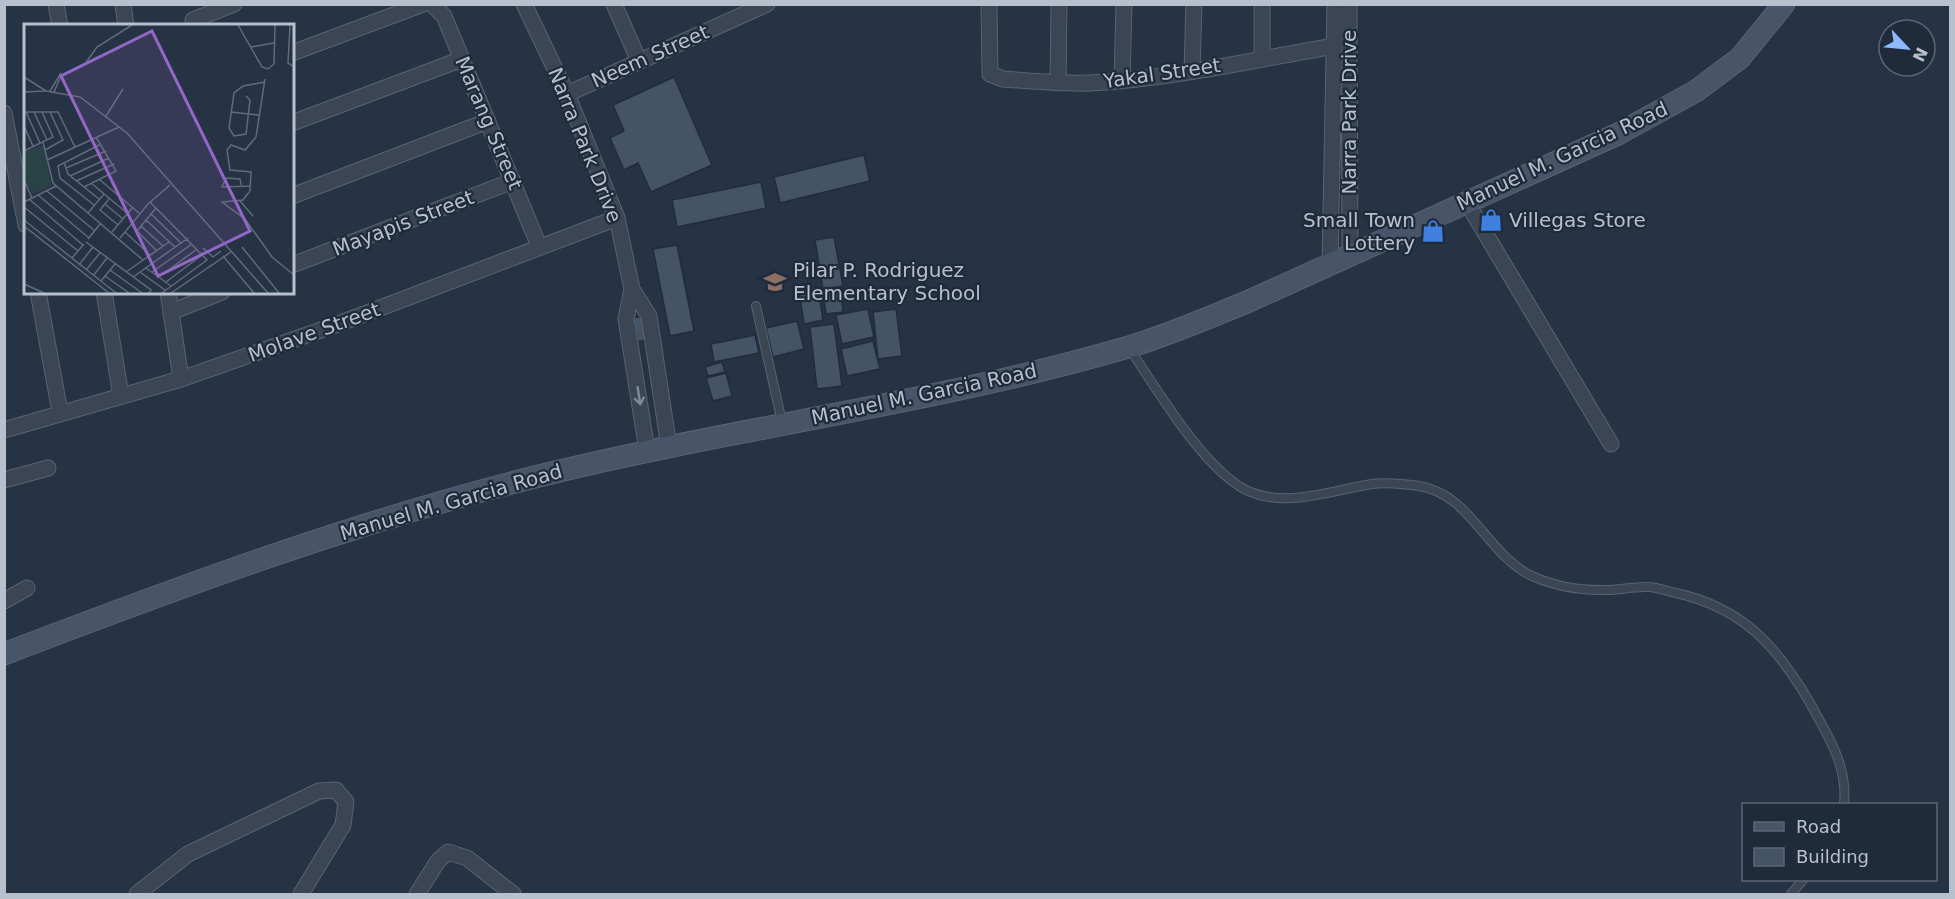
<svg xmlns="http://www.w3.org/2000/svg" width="1955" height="899" font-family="'DejaVu Sans',sans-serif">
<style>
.building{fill:#455367;stroke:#212c3c;stroke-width:1.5}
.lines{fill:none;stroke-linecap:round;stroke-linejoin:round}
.lane-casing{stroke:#596372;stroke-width:10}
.street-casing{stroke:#596372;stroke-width:17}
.secondary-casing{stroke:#596372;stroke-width:23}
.lane{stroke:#3b4554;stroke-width:8}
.street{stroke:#3b4554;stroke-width:15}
.secondary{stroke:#485468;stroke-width:21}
.oneway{stroke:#808997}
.labels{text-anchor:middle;stroke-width:4.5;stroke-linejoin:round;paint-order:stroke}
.street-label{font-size:20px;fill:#b8c0ce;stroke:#1f2a3a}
.poi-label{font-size:20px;fill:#b8c0ce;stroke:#1f2a3a;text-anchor:start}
.inset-road{fill:none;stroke:#606b7c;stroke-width:1.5}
.view{fill:#9367c5;fill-opacity:0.15;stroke:#9367c5;stroke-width:3}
.inset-edge{fill:none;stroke:#b8c0ce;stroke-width:3}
</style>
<rect width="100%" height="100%" fill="#263345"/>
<g class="building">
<path d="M674,77l38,88 -61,27 -13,-29 -14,7 -14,-32 14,-7 -11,-26z"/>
<path d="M864,155l6,26 -90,22 -6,-26z"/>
<path d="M761,182l5,26 -89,19 -5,-27z"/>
<path d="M834,237l9,49 -20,3 -8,-49z"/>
<path d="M677,245l17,86 -24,5 -17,-87z"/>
<path d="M818,287l5,33 -19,4 -5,-34z"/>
<path d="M841,291l2,21 -17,2 -3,-21z"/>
<path d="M868,309l6,28 -32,7 -6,-29z"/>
<path d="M896,309l6,47 -24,3 -5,-47z"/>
<path d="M643,316l4,24 -9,2 -5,-24z"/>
<path d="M797,321l7,28 -31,8 -7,-29z"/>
<path d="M834,324l8,62 -25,3 -7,-62z"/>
<path d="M755,335l4,18 -45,9 -3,-18z"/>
<path d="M873,341l7,28 -33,7 -6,-27z"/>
<path d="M722,362l3,10 -17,4 -3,-9z"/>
<path d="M726,373l6,23 -19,5 -7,-23z"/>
</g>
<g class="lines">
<g class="lane-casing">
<g id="lane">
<path d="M756,306l26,116"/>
<path d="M1129,348c28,41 73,119 117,142 39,19 85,0 126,-6 14,-2 33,0 47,2 52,8 68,69 113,90 20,9 46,14 69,14 16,1 32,-4 47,-3 9,0 19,4 28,6 67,15 101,53 134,110 18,33 38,63 34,101"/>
<path d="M1791,894l12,-14"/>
</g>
</g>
<g class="street-casing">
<g id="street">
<path d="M56,4l4,22"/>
<path d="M123,4l3,22"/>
<path d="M432,4l12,12 95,230"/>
<path d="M524,4l43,90 50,124 15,71 17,27 20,131"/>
<path d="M614,4l25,57"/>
<path d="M989,4l1,70 13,5c28,2 58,5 87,4 81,-4 163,-23 244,-37"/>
<path d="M1349,4l1,252"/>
<path d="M193,20l41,-16"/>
<path d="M292,53l131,-49"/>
<path d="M1262,59v-55"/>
<path d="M1192,71l2,-67"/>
<path d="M1122,80l2,-76"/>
<path d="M1058,83l1,-79"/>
<path d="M567,94l200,-90"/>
<path d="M4,113l22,112"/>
<path d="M292,123l170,-64"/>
<path d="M292,196l196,-75"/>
<path d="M1466,201l145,243"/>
<path d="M292,265l221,-84"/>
<path d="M1330,265l5,-261"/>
<path d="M632,289l-6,30 21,131"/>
<path d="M38,292l22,120"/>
<path d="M104,292l17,104"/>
<path d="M168,292l13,87"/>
<path d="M171,312l51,-20"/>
<path d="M4,430l177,-51 157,-55 279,-106"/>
<path d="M4,480l44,-12"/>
<path d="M4,601l23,-13"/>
<path d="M137,894l51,-40 131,-63 17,-1 10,12 -3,23 -42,69"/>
<path d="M417,894l21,-33 10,-9 19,6 46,36"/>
</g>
</g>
<g class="secondary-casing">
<path id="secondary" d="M4,654c178,-68 358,-135 543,-180 192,-47 389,-71 578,-126 42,-12 82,-30 122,-46l371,-168 78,-43 44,-33 44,-54"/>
</g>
<use href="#lane" class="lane"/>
<use href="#street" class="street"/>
<use href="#secondary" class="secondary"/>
</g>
<defs><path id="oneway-shaft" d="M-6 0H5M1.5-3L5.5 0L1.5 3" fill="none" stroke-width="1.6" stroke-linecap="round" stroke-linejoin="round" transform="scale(1.5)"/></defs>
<use class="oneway" href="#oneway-shaft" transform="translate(639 396) rotate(81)"/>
<defs>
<g id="shop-bare" transform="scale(1.8)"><path d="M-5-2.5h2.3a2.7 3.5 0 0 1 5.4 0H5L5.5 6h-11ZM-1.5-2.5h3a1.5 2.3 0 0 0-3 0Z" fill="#3f7fe0" stroke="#1f2a3a" stroke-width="2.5" paint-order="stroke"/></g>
<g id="school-bare" transform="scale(1.8)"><path d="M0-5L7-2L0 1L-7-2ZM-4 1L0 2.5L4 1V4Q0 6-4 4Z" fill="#8d6e63" stroke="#1f2a3a" stroke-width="2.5" paint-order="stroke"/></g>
</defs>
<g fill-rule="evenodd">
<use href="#shop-bare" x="1491" y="220"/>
<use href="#shop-bare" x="1433" y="231"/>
<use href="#school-bare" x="775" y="282"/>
</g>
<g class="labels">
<g class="street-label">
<text transform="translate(650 56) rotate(-24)" y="7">Neem Street</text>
<text transform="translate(1162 73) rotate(-8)" y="7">Yakal Street</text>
<text transform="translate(1349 112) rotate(-90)" y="7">Narra Park Drive</text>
<text transform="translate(489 123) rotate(67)" y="7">Marang Street</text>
<text transform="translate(585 145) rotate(68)" y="7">Narra Park Drive</text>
<text transform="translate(1562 156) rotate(-25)" y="7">Manuel M. Garcia Road</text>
<text transform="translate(403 223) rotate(-21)" y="7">Mayapis Street</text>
<text transform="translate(314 332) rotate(-20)" y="7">Molave Street</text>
<text transform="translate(924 394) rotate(-12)" y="7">Manuel M. Garcia Road</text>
<text transform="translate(451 502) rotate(-16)" y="7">Manuel M. Garcia Road</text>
</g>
<g class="poi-label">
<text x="1415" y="227" text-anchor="end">Small Town<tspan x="1415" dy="23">Lottery</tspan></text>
<text x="1509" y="227">Villegas Store</text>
<text x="793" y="277">Pilar P. Rodriguez<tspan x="793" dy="23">Elementary School</tspan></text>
</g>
</g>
<g transform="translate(24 24)">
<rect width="270" height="270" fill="#263345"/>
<path d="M19,121l9,41 -20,8 -8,-17v-25z" fill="#284246"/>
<path class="inset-road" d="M214,1l24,42 6,2 6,-5 1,-39M266,1l-2,38 6,4M227,23l23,-4M0,53l22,14 34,6 47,36 141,160M241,55l-9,58 -11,13 -14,-5 -4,5 3,20 21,2 -1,19 -7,9 -21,2 23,17 27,38 22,18M26,67l11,-18M0,68l21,-1M30,68l7,-16 24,-12 12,-17 35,-22M222,72l4,4 -4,34 -12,2 -5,-8 5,-35 9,-7 22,-4M0,88h34l17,35M2,88l14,31M10,88l13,28M207,88l28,3M82,92l17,-27M0,102l9,20M19,118l10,41 90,77M21,126l18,-10 -13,-28M0,127l29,-14 -11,-25M23,136l72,-33M40,138l4,12 31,25M42,144l40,-17M46,152l39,-18M75,155l40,34M0,156l8,18M52,157l38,-17M67,159l36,30M217,161l-1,-6 -14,-1 -4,9 29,-1M60,163l32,-16 -20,-34M23,167l48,40M14,171l51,43M5,175l54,46M85,175l-9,11 18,15M216,177l13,15M0,178l32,-16M126,178l57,58 -45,33M81,180l18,15M70,181l-34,-27 -2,-12 43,-22M0,183l54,44M132,184l-19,23 20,20M64,189l16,-19M127,190l30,29M0,196l92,73M122,196l29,27M0,202l85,67M117,202l22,20M88,208l20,-24M101,208l25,23M96,214l28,-34 22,-19M64,215l13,-16M62,218l65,48 -2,3M218,223l37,46M179,224l10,9 8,-6M199,232l31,37M48,234l12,-14M55,241l14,-18M122,244l25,18M62,246l14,-17M86,246l32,23M102,248l43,-30M116,248l25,18M128,248l40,-28M69,252l14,-18M81,252l24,17M109,253l55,-39M135,253l38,-28M77,257l14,-17M142,258l36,-27M0,260l20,9M147,269l60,-41"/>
<path class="view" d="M128,7l98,200 -92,45 -97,-200z"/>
<rect width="270" height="270" class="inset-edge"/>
</g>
<rect width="1955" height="899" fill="none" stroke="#b8c0ce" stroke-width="12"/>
<rect x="1742" y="803" width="195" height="78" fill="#1f2a3a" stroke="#5c6675" stroke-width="1.5"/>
<rect x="1754" y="822" width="30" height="9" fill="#485468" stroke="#5c6675" stroke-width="1.5"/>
<text x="1796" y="833" font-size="18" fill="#b8c0ce">Road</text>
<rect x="1754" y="848" width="30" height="18" fill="#455367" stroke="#5c6675" stroke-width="1.5"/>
<text x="1796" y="863" font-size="18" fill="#b8c0ce">Building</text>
<g transform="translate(1907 48) rotate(116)"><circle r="28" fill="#1f2a3a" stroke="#5c6675" stroke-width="1.5"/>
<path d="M0-4.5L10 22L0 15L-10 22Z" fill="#8db8fe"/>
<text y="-9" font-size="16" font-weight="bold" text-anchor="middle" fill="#b8c0ce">N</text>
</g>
</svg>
